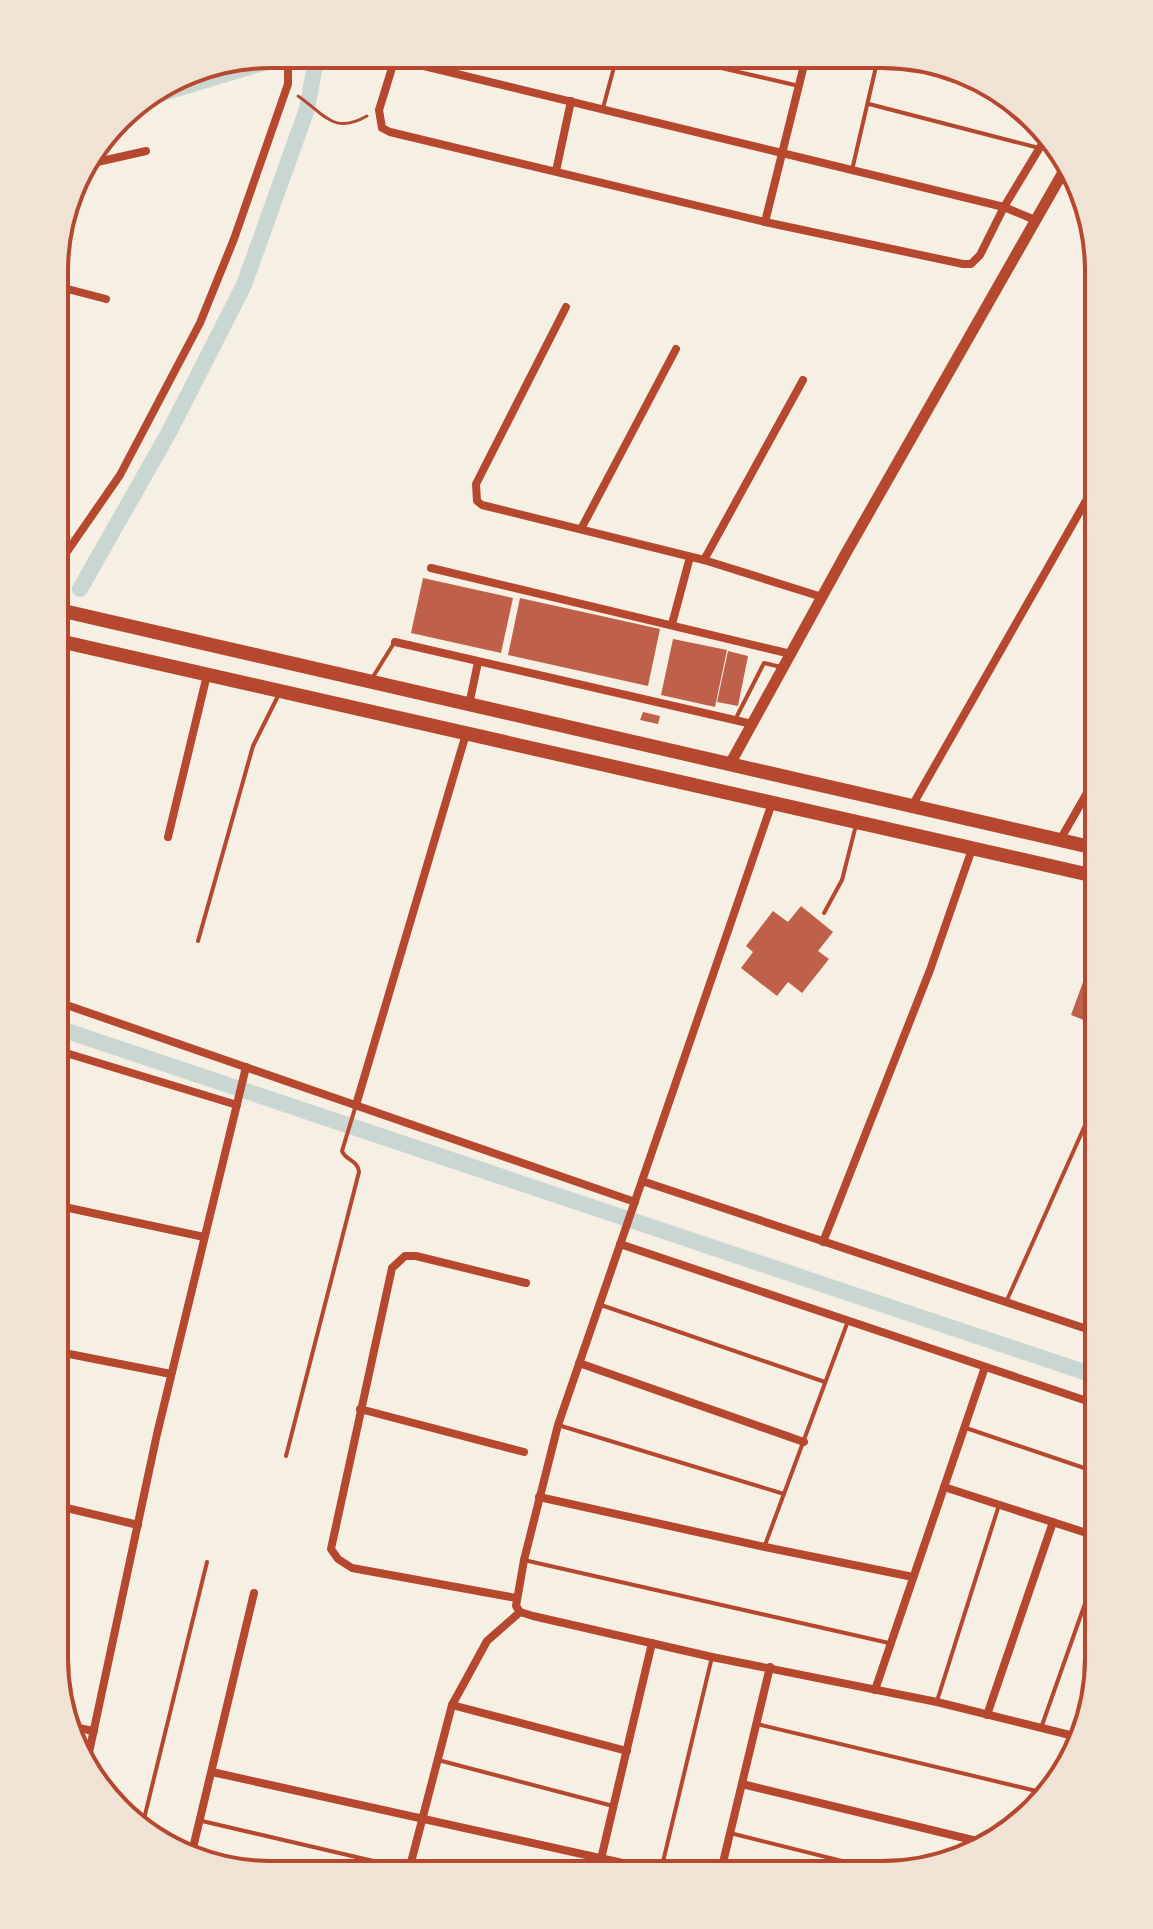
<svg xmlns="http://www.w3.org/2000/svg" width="1153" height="1929" font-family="Quicksand,sans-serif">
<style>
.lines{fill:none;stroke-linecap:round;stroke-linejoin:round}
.canal{stroke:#c9d6d2;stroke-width:16}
.building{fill:#bf614a}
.path{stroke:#b5482f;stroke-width:3}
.service{stroke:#b5482f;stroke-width:4}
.minor{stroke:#b5482f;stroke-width:8}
.tertiary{stroke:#b5482f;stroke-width:11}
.primary{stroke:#b5482f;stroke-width:14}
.rim{fill:none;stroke:#b5482f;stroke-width:4}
</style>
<rect width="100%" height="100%" fill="#f6efe4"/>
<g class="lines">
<g class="canal">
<path d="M143,99l133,-40"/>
<path d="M80,589l88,-155 76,-149 63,-176 10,-55"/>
<path d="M55,1027l1044,350"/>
</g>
</g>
<g class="building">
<path d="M423,578l90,20 -12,55 -90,-20z"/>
<path d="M520,598l140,31 -12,57 -140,-31z"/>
<path d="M673,639l54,11 -12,57 -54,-12z"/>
<path d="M728,651l20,5 -10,50 -21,-4z"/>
<path d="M643,712l17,4 -2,8 -18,-4z"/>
<path d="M801,906l32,26 -15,19 11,8 -27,34 -14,-11 -11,14 -36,-28 12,-16 -7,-6 27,-35 15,11z"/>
<path d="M1098,941h1v85l-28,-11z"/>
</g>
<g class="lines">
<path class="path" d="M298,96c28,19 35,39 69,20"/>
<g class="service">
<path d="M674,57l125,29"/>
<path d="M869,104l170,44"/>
<path d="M603,108l14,-52"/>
<path d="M852,170l26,-112"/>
<path d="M56,453l7,-25"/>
<path d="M371,680l23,-37"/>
<path d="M736,718l28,-55 17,4"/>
<path d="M824,913l18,-33 14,-55"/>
<path d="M198,941l55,-195 26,-52"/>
<path d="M1007,1300l92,-206"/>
<path d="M601,1305l224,77"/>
<path d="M558,1425l226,69"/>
<path d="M966,1428l133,45"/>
<path d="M286,1456l73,-284c-1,-12 -13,-11 -17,-21l14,-46"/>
<path d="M765,1545l83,-224"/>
<path d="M524,1560l365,83"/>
<path d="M937,1701l62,-196"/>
<path d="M757,1724l292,70"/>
<path d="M1041,1728l58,-164"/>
<path d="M438,1760l175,46"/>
<path d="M202,1821l227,53"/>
<path d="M141,1831l66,-269"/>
<path d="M730,1833l160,40"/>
<path d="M661,1870l51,-213"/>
</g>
<g class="minor">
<path d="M396,55l-17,55 3,18 8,4 375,90 198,42h8l9,-9 24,-48 41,-68"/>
<path d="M395,59l609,148 31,13"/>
<path d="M84,165l62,-14"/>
<path d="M556,171l15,-70"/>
<path d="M765,222l41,-165"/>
<path d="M56,286l50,13"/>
<path d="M566,307l-90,177 1,17 5,4 222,55 118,37"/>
<path d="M56,414l8,12"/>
<path d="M581,529l95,-180"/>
<path d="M704,560l99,-180"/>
<path d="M431,568l360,86"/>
<path d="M55,569l65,-94 80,-152 34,-84 54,-155v-30"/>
<path d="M672,624l18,-67"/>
<path d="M395,642l357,82"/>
<path d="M469,705l9,-43"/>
<path d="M772,803l-214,622 -34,135 -8,46 4,6 13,4 179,41 225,45 137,34"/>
<path d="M912,806l187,-328"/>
<path d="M168,837l39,-162"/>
<path d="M1060,840l39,-68"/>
<path d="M55,1001l580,201"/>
<path d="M55,1102l11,-49 171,52"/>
<path d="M356,1105l110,-371"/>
<path d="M642,1181l457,152"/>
<path d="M55,1205l149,32"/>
<path d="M823,1242l107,-272 42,-121"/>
<path d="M620,1244l479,161"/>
<path d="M54,1351l117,23"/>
<path d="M579,1363l225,79"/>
<path d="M360,1409l164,43"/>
<path d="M944,1487l155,50"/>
<path d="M539,1497l226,50 148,30"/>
<path d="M54,1505l84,20"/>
<path d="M516,1598l-164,-30 -14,-9 -7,-10 61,-281 13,-12h11l110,27"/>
<path d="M875,1690l110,-323"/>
<path d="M452,1705l175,46"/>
<path d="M987,1715l66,-193"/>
<path d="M67,1726l27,5"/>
<path d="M87,1762l70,-328 89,-367"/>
<path d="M212,1772l460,102"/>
<path d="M742,1784l243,59"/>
<path d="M192,1852l62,-259"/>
<path d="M601,1859l51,-216"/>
<path d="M408,1874l44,-169 35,-64 33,-29"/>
<path d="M720,1875l50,-208"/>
</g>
<path class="tertiary" d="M730,764l116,-211 220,-386"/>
<g class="primary">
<path d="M55,609l1044,240"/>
<path d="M55,640l1044,237"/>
</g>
</g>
<path d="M0 0H1153V1929H0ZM271 68H882A203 203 0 0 1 1085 271V1658A203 203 0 0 1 882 1861H271A203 203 0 0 1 68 1658V271A203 203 0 0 1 271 68Z" fill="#f1e2d6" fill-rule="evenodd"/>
<path class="rim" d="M271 68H882A203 203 0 0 1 1085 271V1658A203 203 0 0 1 882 1861H271A203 203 0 0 1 68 1658V271A203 203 0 0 1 271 68Z"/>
</svg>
